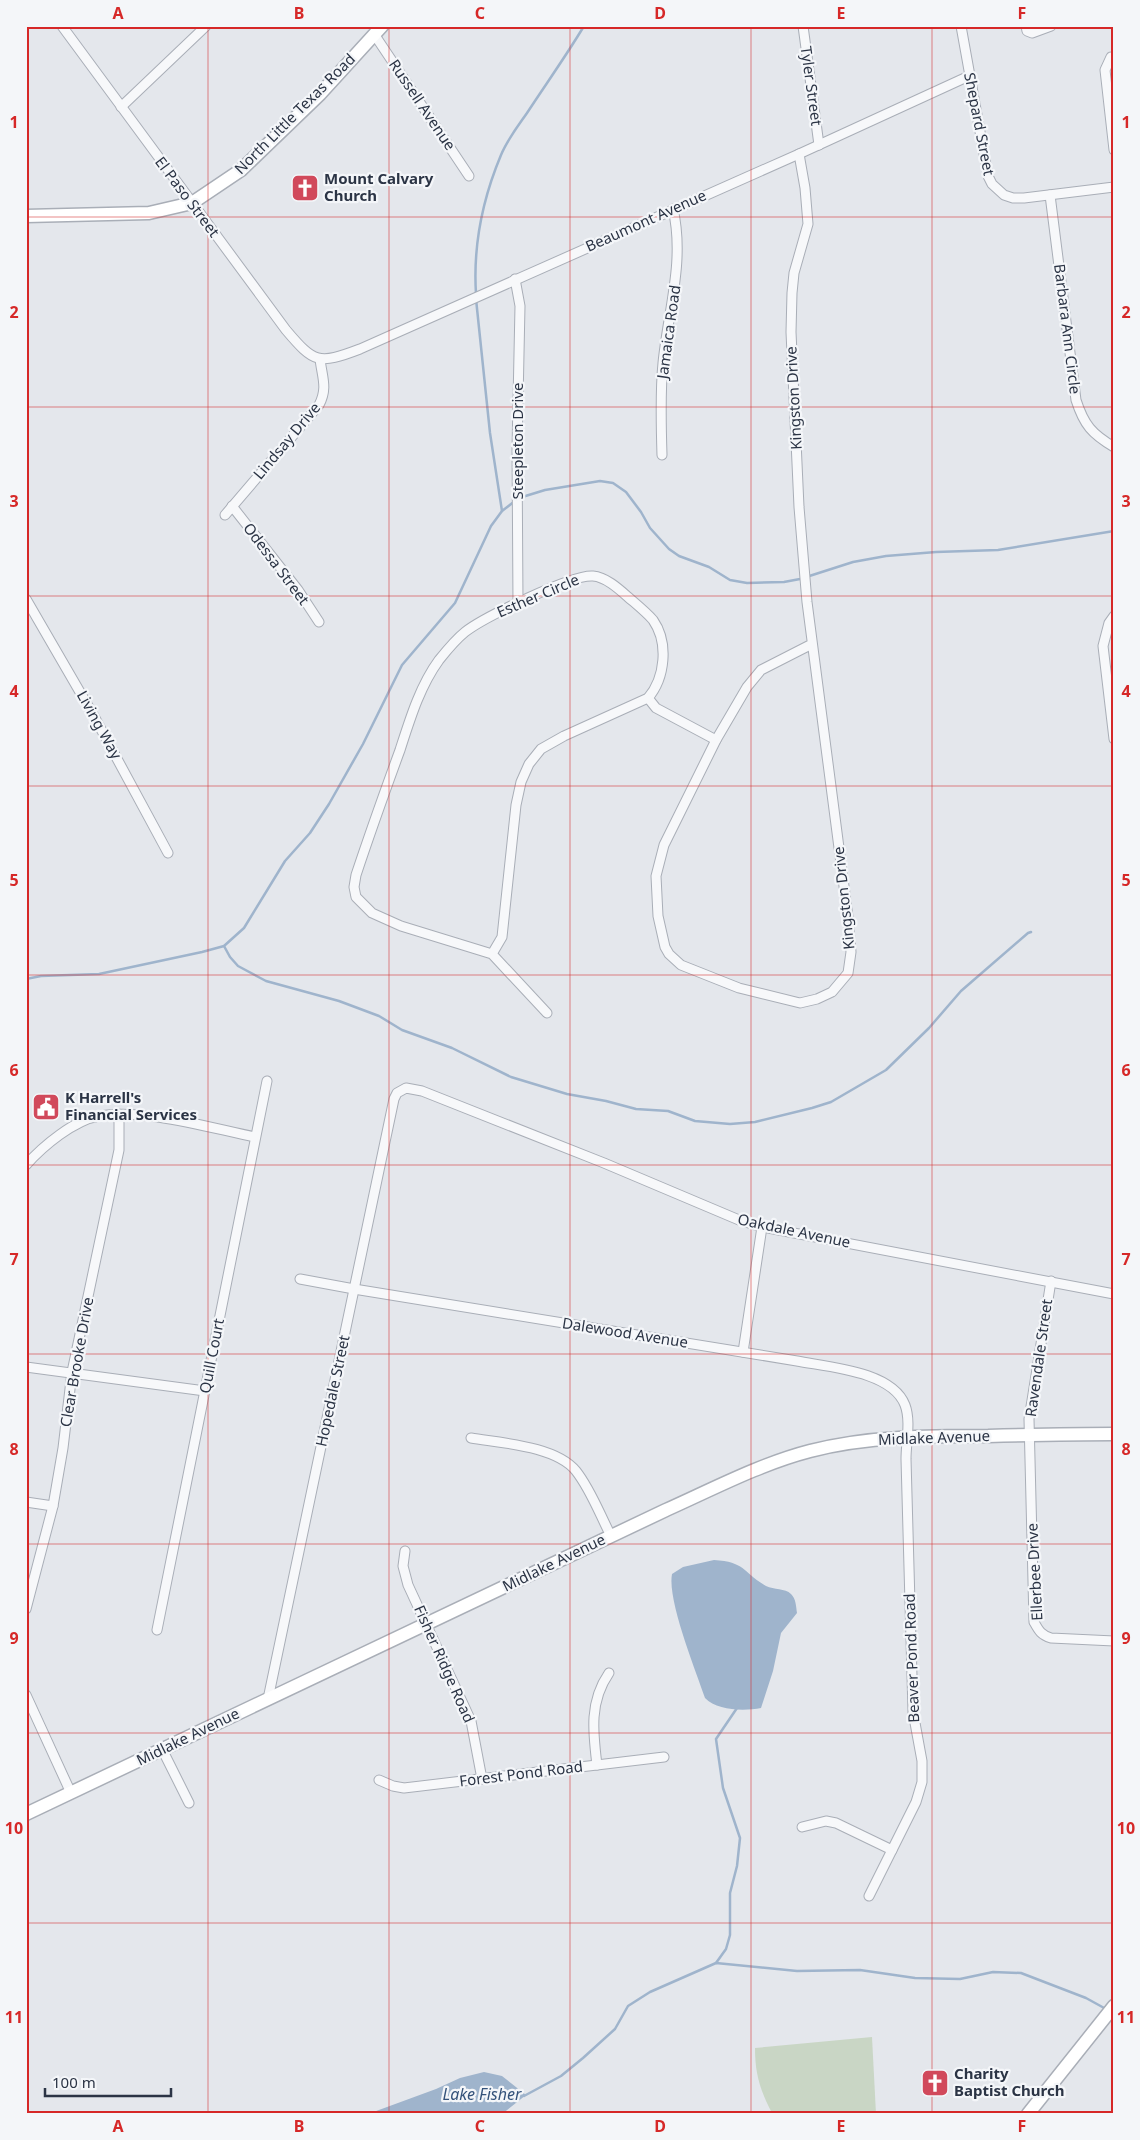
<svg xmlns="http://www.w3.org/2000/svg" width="1140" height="2140" font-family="'Noto Sans',sans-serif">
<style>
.green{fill:#c9d6c5}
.water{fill:#9fb4cc}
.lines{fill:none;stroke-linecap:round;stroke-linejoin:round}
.stream{stroke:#9fb4cc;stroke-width:2.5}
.street-casing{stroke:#a9aeb7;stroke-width:11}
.secondary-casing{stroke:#a9aeb7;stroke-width:15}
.street{stroke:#f7f8fa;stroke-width:9}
.secondary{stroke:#fff;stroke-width:12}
.grid{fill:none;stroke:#d62828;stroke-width:1;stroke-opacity:0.55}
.labels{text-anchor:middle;stroke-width:4.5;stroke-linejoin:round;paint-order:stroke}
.street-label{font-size:15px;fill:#2b3445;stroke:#f4f6f9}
.poi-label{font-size:15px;font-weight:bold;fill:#2b3445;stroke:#f4f6f9;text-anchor:start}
.water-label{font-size:16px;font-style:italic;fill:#34527a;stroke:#f4f6f9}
.neatline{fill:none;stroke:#d62828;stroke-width:2}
.grid-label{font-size:16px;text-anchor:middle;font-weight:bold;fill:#d62828}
</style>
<rect width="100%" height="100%" fill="#e4e7ec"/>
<path class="green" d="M872,2037l4,77 -104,-1c-12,-23 -17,-39 -17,-65z"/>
<g class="water">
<path d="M714,1560c32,2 28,12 52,26 8,4 19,2 25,8 5,5 5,12 6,19l-16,20 -8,38 -12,37c-16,3 -44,3 -56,-10 -9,-27 -38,-98 -33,-124l11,-7z"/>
<path d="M484,2072l18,4 24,19 -24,19h-134l68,-25 24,-11z"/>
</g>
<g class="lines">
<g class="stream">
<path d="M476,294c-3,-47 7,-96 25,-139 6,-15 17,-29 26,-42 19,-29 39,-57 57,-87"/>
<path d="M476,299l14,134 12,78"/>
<path d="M519,498l26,-8 55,-9 13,2 13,9 15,20 9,16 19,21 10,7 30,11 21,13 17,3 37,-1 16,-3 53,-17 33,-6 50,-4 62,-2 116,-19"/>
<path d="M224,946l6,11 8,9 28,15 73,20 40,15 23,14 50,18 59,29 56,17 39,7 30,8 32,2 27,10 35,3 25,-2 57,-14 19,-6 55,-32 43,-42 32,-37 67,-58 3,-1"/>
<path d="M26,979l15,-3 58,-2 103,-22 22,-6 20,-18 41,-67 25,-28 19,-29 34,-60 39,-79 53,-62 36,-77 11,-15 13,-10"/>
<path d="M716,1963l10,-14 4,-14v-42l7,-27 3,-28 -17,-50 -7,-49 21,-31"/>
<path d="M524,2096l37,-20 22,-18 32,-29 13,-23 22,-14 66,-29 81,8 63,-1 55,8 45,1 33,-7 28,1 65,25 20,11"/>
</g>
<g class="street-casing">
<g id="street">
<path d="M62,26l224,304c28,33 32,35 74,19l439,-195 170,-78"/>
<path d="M803,26l16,119"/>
<path d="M961,26l27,150 4,8 12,11 9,3h11l90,-11"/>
<path d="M1026,26l1,5 5,2 19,-7"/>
<path d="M374,34l95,142"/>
<path d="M1111,57l-6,13 9,80"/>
<path d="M121,107l85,-81"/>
<path d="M799,154l6,34 3,36 -14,49 -2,20 -1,39 8,175 8,95 41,315 3,35 -3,21 -16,19 -15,7 -17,4 -61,-15 -58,-23 -12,-11 -4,-7 -7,-31 -2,-40 8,-31 52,-105 31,-53 14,-17 51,-26"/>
<path d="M1050,195l26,205c8,25 16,34 38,47"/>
<path d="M515,279l5,27 -3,143 1,153"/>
<path d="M662,455c-1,-31 -2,-62 1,-92 5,-52 22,-102 10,-154"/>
<path d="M232,506l66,84 21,32"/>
<path d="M225,515l94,-110c9,-17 3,-28 1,-46"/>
<path d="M26,599l69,119 73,135"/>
<path d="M1114,616l-5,7 -6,23 11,93"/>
<path d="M648,698l8,10 60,32"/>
<path d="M492,954l10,-17 14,-132 5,-23 8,-18 12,-15 23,-13 84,-38c17,-20 21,-55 5,-78 -7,-8 -17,-16 -25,-23 -9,-8 -22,-20 -35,-21 -21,-2 -110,42 -128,56 -10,8 -18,18 -26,28 -19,26 -29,59 -39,90 -15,41 -30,83 -44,125l-2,12 2,10 16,16 29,13 91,28 55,59"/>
<path d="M26,1165c17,-19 48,-45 73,-49 45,-8 111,12 156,21"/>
<path d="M300,1279l54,10 443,72c31,6 95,10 108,44 6,16 1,37 1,54l7,253 9,49v21l-6,20 -47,94"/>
<path d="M1051,1281l-22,138 5,203c5,9 7,13 17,16l63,3"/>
<path d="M743,1352l19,-125"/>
<path d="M26,1367l179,24"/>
<path d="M471,1438c30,5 85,8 105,33 15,19 24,44 35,65"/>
<path d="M26,1502l27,4"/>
<path d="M405,1551l-2,15 5,19 63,136 11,58"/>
<path d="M26,1609l27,-103 10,-58 9,-76 47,-222v-36"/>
<path d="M157,1630l110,-549"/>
<path d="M26,1695l45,98"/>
<path d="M268,1699l126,-600 3,-6 9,-5 16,3 182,72 135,57 23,7 352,67"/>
<path d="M162,1749l27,54"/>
<path d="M597,1765c-4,-33 -8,-63 12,-92"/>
<path d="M379,1780l14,6 11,2 260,-31"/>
<path d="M802,1827l24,-6 10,2 56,27"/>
</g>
</g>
<g class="secondary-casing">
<g id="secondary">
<path d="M26,216l123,-3 43,-10 49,-33 79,-76 62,-68"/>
<path d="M26,1814l640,-304c47,-21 94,-46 144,-59 58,-15 119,-15 178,-15 42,-1 84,-2 126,-2"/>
<path d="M1028,2114l86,-108"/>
</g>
</g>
<use href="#street" class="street"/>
<use href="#secondary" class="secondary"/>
</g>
<path class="grid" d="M208,26v2088M389,26v2088M570,26v2088M751,26v2088M932,26v2088M26,217h1088M26,407h1088M26,596h1088M26,786h1088M26,975h1088M26,1165h1088M26,1354h1088M26,1544h1088M26,1733h1088M26,1923h1088"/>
<defs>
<g id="church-square" transform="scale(1.4375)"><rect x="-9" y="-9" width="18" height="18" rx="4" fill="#d1495b" stroke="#f4f6f9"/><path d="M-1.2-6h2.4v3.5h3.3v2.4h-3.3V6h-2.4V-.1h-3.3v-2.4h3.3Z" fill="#fff"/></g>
<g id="civic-square" transform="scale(1.4375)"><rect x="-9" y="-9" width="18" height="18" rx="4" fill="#d1495b" stroke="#f4f6f9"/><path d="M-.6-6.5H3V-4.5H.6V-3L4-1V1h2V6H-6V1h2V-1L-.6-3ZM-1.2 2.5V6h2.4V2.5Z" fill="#fff"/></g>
</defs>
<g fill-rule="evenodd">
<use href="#church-square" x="305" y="188"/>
<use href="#civic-square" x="46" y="1107"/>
<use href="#church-square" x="935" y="2083"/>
</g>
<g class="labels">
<g class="street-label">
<text transform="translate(811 86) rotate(82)" y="5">Tyler Street</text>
<text transform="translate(422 105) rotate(56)" y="5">Russell Avenue</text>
<text transform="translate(295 114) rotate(-45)" y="5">North Little Texas Road</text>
<text transform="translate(979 124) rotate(79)" y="5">Shepard Street</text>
<text transform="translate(187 197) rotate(53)" y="5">El Paso Street</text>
<text transform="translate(646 221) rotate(-24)" y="5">Beaumont Avenue</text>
<text transform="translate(1067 329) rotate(83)" y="5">Barbara Ann Circle</text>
<text transform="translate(669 332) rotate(-82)" y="5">Jamaica Road</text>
<text transform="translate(794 398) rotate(-93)" y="5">Kingston Drive</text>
<text transform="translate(287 441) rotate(-50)" y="5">Lindsay Drive</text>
<text transform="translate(518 441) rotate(-90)" y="5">Steepleton Drive</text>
<text transform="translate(276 564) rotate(53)" y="5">Odessa Street</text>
<text transform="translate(538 596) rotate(-23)" y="5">Esther Circle</text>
<text transform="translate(99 725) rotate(61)" y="5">Living Way</text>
<text transform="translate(844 898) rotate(-96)" y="5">Kingston Drive</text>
<text transform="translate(794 1231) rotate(12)" y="5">Oakdale Avenue</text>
<text transform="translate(625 1333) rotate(9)" y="5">Dalewood Avenue</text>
<text transform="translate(212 1356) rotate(-79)" y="5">Quill Court</text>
<text transform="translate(1039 1358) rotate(-82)" y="5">Ravendale Street</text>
<text transform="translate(77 1362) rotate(-80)" y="5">Clear Brooke Drive</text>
<text transform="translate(333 1391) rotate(-78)" y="5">Hopedale Street</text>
<text transform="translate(934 1438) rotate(-2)" y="5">Midlake Avenue</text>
<text transform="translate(554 1563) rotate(-26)" y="5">Midlake Avenue</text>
<text transform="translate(1035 1572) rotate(-93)" y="5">Ellerbee Drive</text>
<text transform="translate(912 1658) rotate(-92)" y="5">Beaver Pond Road</text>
<text transform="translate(444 1664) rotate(66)" y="5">Fisher Ridge Road</text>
<text transform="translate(188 1737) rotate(-26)" y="5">Midlake Avenue</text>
<text transform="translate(521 1774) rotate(-7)" y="5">Forest Pond Road</text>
</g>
<g class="poi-label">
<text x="324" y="184">Mount Calvary<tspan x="324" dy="17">Church</tspan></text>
<text x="65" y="1103">K Harrell's<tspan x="65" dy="17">Financial Services</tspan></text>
<text x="954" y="2079">Charity<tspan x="954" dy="17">Baptist Church</tspan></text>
</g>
<g class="water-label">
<text x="482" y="2100">Lake Fisher</text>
</g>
</g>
<rect width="1140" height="2140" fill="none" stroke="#f4f6f9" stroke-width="55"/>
<path d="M45 2088v8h126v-8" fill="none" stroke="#2b3445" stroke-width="2.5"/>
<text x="52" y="2088" font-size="15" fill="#2b3445" stroke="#f4f6f9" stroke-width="4" paint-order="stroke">100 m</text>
<rect x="28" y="28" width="1084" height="2084" class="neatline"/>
<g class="grid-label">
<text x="118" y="19">A</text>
<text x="299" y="19">B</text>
<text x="480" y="19">C</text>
<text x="660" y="19">D</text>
<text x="841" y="19">E</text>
<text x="1022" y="19">F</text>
<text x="14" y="128">1</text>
<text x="1126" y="128">1</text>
<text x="14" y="318">2</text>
<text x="1126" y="318">2</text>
<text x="14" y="507">3</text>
<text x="1126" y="507">3</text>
<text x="14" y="697">4</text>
<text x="1126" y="697">4</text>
<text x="14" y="886">5</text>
<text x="1126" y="886">5</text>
<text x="14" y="1076">6</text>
<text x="1126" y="1076">6</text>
<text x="14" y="1265">7</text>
<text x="1126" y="1265">7</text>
<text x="14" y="1455">8</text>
<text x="1126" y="1455">8</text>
<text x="14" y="1644">9</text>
<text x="1126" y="1644">9</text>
<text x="14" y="1834">10</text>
<text x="1126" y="1834">10</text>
<text x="14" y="2023">11</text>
<text x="1126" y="2023">11</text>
<text x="118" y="2132">A</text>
<text x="299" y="2132">B</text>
<text x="480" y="2132">C</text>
<text x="660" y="2132">D</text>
<text x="841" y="2132">E</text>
<text x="1022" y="2132">F</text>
</g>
</svg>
